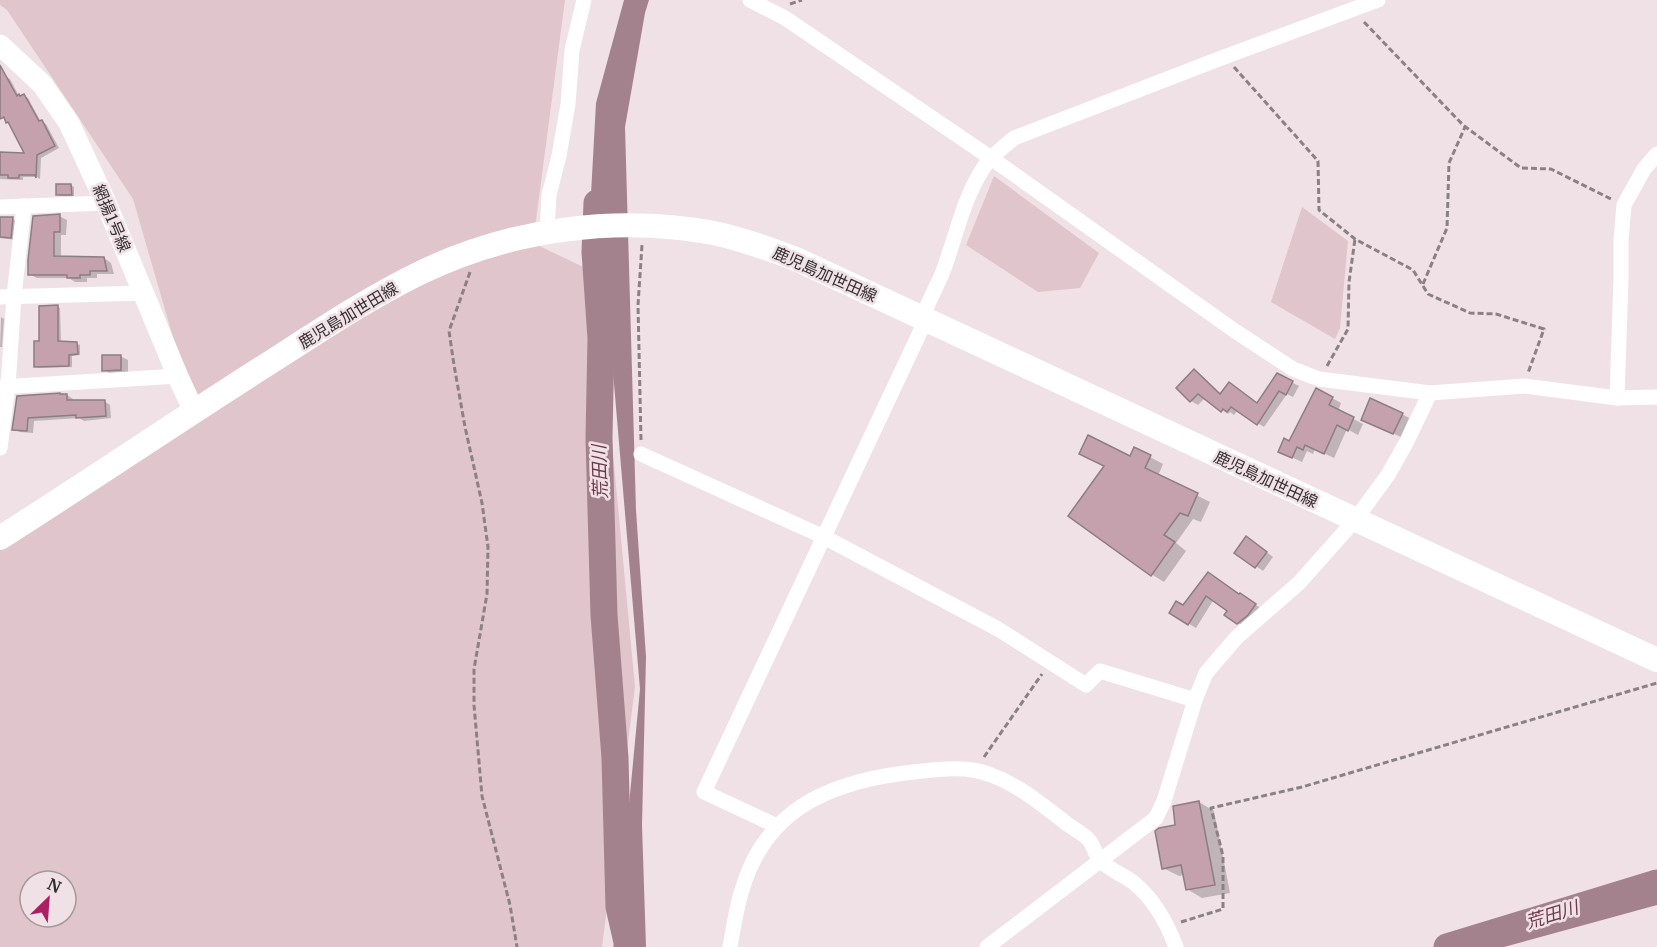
<svg xmlns="http://www.w3.org/2000/svg" width="1657" height="947" font-family="Merriweather,'Noto Sans JP',serif">
<style>
.green{fill:#e0c5cd;fill-rule:evenodd}
.water{fill:#a4828d}
.shadow{fill:#0003}
.lines{fill:none;stroke-linecap:round;stroke-linejoin:round}
.river{stroke:#a4828d;stroke-width:27}
.building{fill:#c5a1ad;stroke:#8b7e82;stroke-width:1.5}
.path{stroke:#8b8184;stroke-width:3;stroke-dasharray:6 3;stroke-linecap:butt}
.street{stroke:#fff;stroke-width:15}
.secondary{stroke:#fff;stroke-width:21}
.primary{stroke:#fff;stroke-width:24}
.labels{text-anchor:middle;stroke-width:5;stroke-linejoin:round;paint-order:stroke}
.street-label{font-size:16px;fill:#322d2e;stroke:#f0e1e6}
.water-label{font-size:18px;font-style:italic;fill:#6d3a4d;stroke:#f0e1e6}
</style>
<rect width="100%" height="100%" fill="#f0e1e6"/>
<g class="green">
<path d="M0,0h565l-32,243 63,30 39,414 -33,260h-602v-409l194,-128 -61,-211 -126,-189 -7,-5zM30,881h36v36h-36z"/>
<path d="M994,176l105,77 -19,35 -42,4 -72,-47z"/>
<path d="M1302,207l46,34 -8,87 -5,11 -64,-37z"/>
</g>
<g class="water">
<path d="M624,0h25l-4,13 -20,114 11,383 10,147 -4,168 4,122h-12l-7,-121 13,-137 -34,-399 -15,-96 5,-91z"/>
<path d="M1657,889v16l-153,42h-54z"/>
</g>
<g class="shadow">
<path d="M0,73l10,6 9,17h5l4,2 13,24 5,2 13,24 -18,10 -1,21 -3,-2h-14v3l-23,-1v-25h26l-15,-30 -9,-6 -2,-4z"/>
<path d="M71,185l3,2v9h-13l-4,-2z"/>
<path d="M59,216l8,4 -1,15h-5v23h43l7,5 3,11h-17v4h-10v4h-12l-6,-4h-32l-8,-4z"/>
<path d="M0,218l12,1 6,3 -2,18 -16,-2z"/>
<path d="M57,307l3,1 1,34 16,2 3,1v10l-8,1v11l-34,1 -3,-2 6,-24z"/>
<path d="M1,317l3,2 -2,28h-2z"/>
<path d="M120,356l8,4v13l-17,1 -7,-4z"/>
<path d="M1194,371l7,4 20,19 36,10 20,-29 22,11 -6,11 -6,-3 -23,33 -26,-17 -4,5 -4,-3 -2,2 -23,-16 -7,7 -7,-4 -13,-13z"/>
<path d="M67,395l6,4v3l31,-1 6,4 1,13 -27,3 -5,-3 -45,3 -1,12 -13,-1 -6,-3 4,-32z"/>
<path d="M1332,398l9,5 -3,8 25,13 -5,11 -11,-6 -13,29 -19,-9 -2,5 -6,-3 -5,11 -13,-6 1,-13z"/>
<path d="M1402,414l7,4 -8,19 -31,-14z"/>
<path d="M1150,457l13,7 -5,12 52,26 -9,20 -8,-3 -17,24 10,8 -22,31 -13,-8 -20,-116z"/>
<path d="M1254,542l19,15 -10,14 -27,-19z"/>
<path d="M1208,574l54,35 -17,18 -7,-4 -9,-12 -15,-12 -18,29 -25,-15 13,-6z"/>
<path d="M1199,802l15,9 16,82 -28,5 -15,-9 -3,-14 -5,1 -16,-8 14,-42z"/>
</g>
<g class="lines">
<g class="river">
<path d="M597,203l-2,49 6,86 -2,100 5,177 11,143 4,149 8,35v5"/>
<path d="M1447,947l210,-64"/>
</g>
</g>
<g class="building">
<path d="M0,65l17,31 2,-2 1,2 4,-2 15,27 3,-1 13,26 -18,9 -1,23 -1,-3h-16v3h-11v-3h-8v-23l24,1 -16,-31 -2,1 -2,-6 -4,2z"/>
<path d="M56,184h15l1,11h-16z"/>
<path d="M60,214v18h-6v24l50,1 3,14h-17v4h-10v3h-13v-3h-39v-15l5,-44z"/>
<path d="M0,217h13l-2,21 -11,-1z"/>
<path d="M58,305v36l19,1 1,12 -9,1v11l-35,1v-26h5v-35z"/>
<path d="M102,355h19v15l-19,1z"/>
<path d="M1194,369l26,25 9,-12 28,21 20,-30 16,8 -7,14 -7,-4 -22,34 -26,-18 -4,5 -4,-3 -2,3 -23,-18 -8,8 -14,-14z"/>
<path d="M1316,388l17,9 -4,8 25,12 -6,14 -11,-6 -13,29 -19,-9 -2,5 -6,-3 -5,11 -14,-6 6,-14 5,3z"/>
<path d="M60,393v1h7v6h38l1,16 -30,2v-3l-48,3 -1,13 -15,-1 5,-34z"/>
<path d="M1370,398l33,15 -10,21 -32,-14z"/>
<path d="M1088,435l42,21 4,-9 17,8 -6,13 53,25 -10,23 -8,-3 -16,22 11,7 -24,34 -83,-60 36,-50 -25,-12z"/>
<path d="M1246,536l21,16 -12,16 -21,-15z"/>
<path d="M1208,572l31,22 1,-1 16,11 -8,11 -11,9 -13,-9 3,-4 -21,-15 -18,29 -19,-12 7,-12 7,4z"/>
<path d="M1199,801l16,84 -29,5 -5,-25 -19,4 -7,-38 4,-3 16,-3 -2,-19z"/>
</g>
<g class="lines">
<g class="path">
<path d="M790,4l12,-4"/>
<path d="M1364,22l99,103 58,43 30,1 62,31"/>
<path d="M1234,67l84,94 1,49 36,29 58,31 15,24 42,19 26,1 48,15 -16,44"/>
<path d="M470,272l-21,59 5,34 11,62 17,76 6,44 -1,47 -13,75v36l8,91 28,109 7,42"/>
<path d="M1423,284l24,-56 2,-65 16,-36"/>
<path d="M1327,366l21,-37 1,-47 6,-43"/>
<path d="M641,440l-3,-135 4,-60"/>
<path d="M984,757l58,-83"/>
<path d="M1181,922l42,-13v-53l-12,-48 91,-21 355,-104"/>
</g>
<g class="street">
<path d="M750,0l35,18 206,140 244,173 58,38 26,10 111,14 94,-7 93,12 40,-1"/>
<path d="M0,207l106,-4"/>
<path d="M547,232l2,-37 10,-39 9,-52 4,-54 12,-50"/>
<path d="M0,297l143,-4"/>
<path d="M0,387l178,-11"/>
<path d="M1617,398l4,-119v-39l3,-35 20,-36 13,-15"/>
<path d="M0,448l8,-62 6,-90 10,-90"/>
<path d="M641,454l183,83 174,92 88,56 14,-14 95,29"/>
<path d="M777,826l-73,-34 217,-462c2,-23 17,-43 24,-64 12,-34 19,-69 39,-99 8,-12 20,-20 30,-29l210,-81 154,-57"/>
<path d="M730,947c3,-18 6,-36 11,-54 23,-82 85,-110 164,-120 27,-3 60,-9 86,2 28,10 53,31 76,49 7,5 17,10 22,16 5,6 6,15 11,20 9,10 24,15 34,23 21,17 33,40 42,64"/>
<path d="M987,947l169,-129 8,-17 31,-101 11,-27 31,-36 62,-54 56,-63 33,-45 18,-32 24,-50"/>
</g>
<path class="secondary" d="M0,45l42,39 27,39 37,80 73,176 15,32"/>
<path class="primary" d="M0,538c88,-56 175,-115 263,-171 52,-33 103,-68 159,-95 90,-43 194,-57 292,-39 28,6 55,16 82,26l861,401"/>
</g>
<g class="labels">
<g class="street-label">
<text transform="translate(112 218) rotate(67)" y="6">網揚1号線</text>
<text transform="translate(825 274) rotate(24)" y="6">鹿児島加世田線</text>
<text transform="translate(348 315) rotate(-31)" y="6">鹿児島加世田線</text>
<text transform="translate(1266 479) rotate(25)" y="6">鹿児島加世田線</text>
</g>
<g class="water-label">
<text transform="translate(600 472) rotate(-92)" y="6">荒田川</text>
<text transform="translate(1552 915) rotate(-17)" y="6">荒田川</text>
</g>
</g>
<g transform="translate(48 899) rotate(25)"><circle r="28" fill="#f0e1e6" stroke="#a4999c" stroke-width="1.5"/>
<path d="M0-4.5L10 22L0 15L-10 22Z" fill="#aa2064"/>
<text y="-9" font-size="16" font-weight="bold" text-anchor="middle" fill="#322d2e">N</text>
</g>
</svg>
